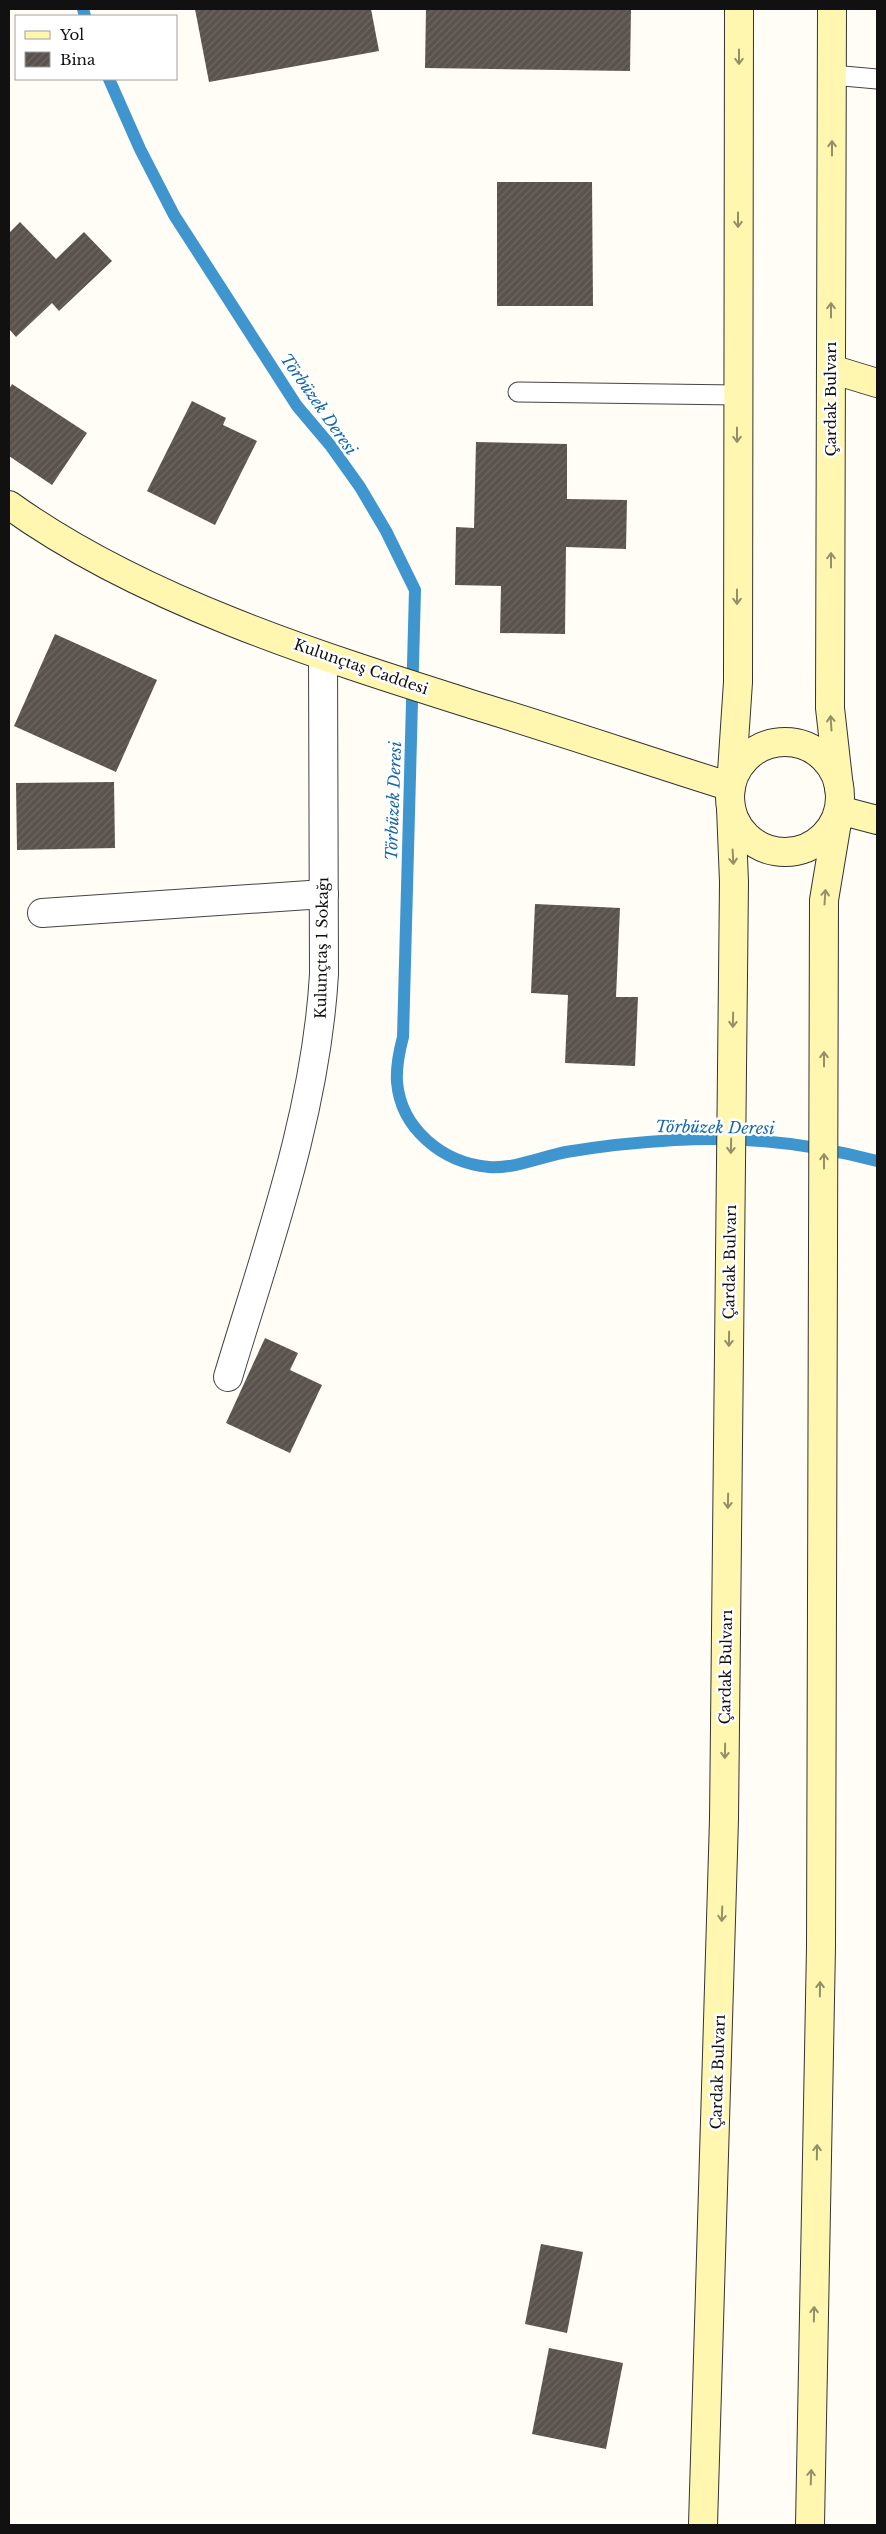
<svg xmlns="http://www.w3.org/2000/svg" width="886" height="2534" font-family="'Libre Baskerville',serif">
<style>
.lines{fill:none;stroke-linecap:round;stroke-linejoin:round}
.stream{stroke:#3f96cf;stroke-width:12}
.building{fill:url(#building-hatch)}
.lane-casing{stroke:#444;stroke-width:21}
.street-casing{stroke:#444;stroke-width:30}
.secondary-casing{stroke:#333;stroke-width:30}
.lane{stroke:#fff;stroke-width:19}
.street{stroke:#fff;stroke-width:28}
.secondary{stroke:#fff6b0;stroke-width:28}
.oneway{stroke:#948f68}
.labels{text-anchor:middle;stroke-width:5;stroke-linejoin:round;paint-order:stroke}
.street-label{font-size:15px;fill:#111;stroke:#fff}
.water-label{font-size:16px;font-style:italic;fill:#1768a6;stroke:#fff}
</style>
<defs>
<pattern id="building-hatch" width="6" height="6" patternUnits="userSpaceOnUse" patternTransform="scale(1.25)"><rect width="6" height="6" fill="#5a524d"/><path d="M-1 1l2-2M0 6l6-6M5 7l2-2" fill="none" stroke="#6d6662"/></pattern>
</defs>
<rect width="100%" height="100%" fill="#fffdf5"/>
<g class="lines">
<g class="stream">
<path d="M83,9l2,7"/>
<path d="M109,79l31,70 34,66 123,191 33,39 30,42 26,44 29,59 -12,447c-4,15 -7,29 -6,45 4,47 46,81 92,85 25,2 52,-10 77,-15 36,-6 73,-10 109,-12 67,-4 138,4 202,21"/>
</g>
</g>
<g class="building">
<path d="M195,9h176l8,42 -170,31z"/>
<path d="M426,9h205l-1,62 -205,-3z"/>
<path d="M497,182h95l1,124h-96z"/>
<path d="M20,222l36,37 28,-27 28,29 -53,50 -7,-8 -36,34 -7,-8v-96z"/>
<path d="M12,384l75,49 -35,52 -43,-29v-67z"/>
<path d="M192,401l34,17 -3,7 34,16 -42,84 -68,-34z"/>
<path d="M476,442l91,2v55l60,1 -1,49 -60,-2 -1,87 -65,-1 1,-47 -46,-1 1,-58 18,1z"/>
<path d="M55,634l102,46 -41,92 -102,-46z"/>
<path d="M114,782l1,66 -98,2 -1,-67z"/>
<path d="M535,904l85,4 -4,89h22l-3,69 -70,-3 3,-68 -37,-2z"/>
<path d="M265,1338l33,15 -8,17 32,15 -32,68 -64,-30z"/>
<path d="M541,2244l42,8 -16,81 -42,-9z"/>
<path d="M549,2348l74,15 -17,86 -74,-15z"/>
</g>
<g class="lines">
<g class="lane-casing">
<g id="lane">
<path d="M832,75l45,4"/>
<path d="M518,392l219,3"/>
</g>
</g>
<g class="street-casing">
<g id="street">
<path d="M42,913l282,-19"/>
<path d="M228,1377c40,-133 88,-264 96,-403l-1,-318"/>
</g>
</g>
<g class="secondary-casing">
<g id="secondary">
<path d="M832,9l-2,699 9,80"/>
<path d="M831,369l46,14"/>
<path d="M9,505c132,95 310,151 465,200 86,26 171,55 257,82l7,-105 1,-673"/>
<circle cx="785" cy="797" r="55"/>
<path d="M703,2525l21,-706 10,-937 -3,-74"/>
<path d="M810,2525l11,-578 3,-1047 15,-90 38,10"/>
</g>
</g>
<use href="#lane" class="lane"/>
<use href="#street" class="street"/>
<use href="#secondary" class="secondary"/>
</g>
<defs><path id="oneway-shaft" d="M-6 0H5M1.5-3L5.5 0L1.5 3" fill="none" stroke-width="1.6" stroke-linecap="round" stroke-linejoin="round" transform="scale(1.25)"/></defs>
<g class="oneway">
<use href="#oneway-shaft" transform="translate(739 57) rotate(90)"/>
<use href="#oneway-shaft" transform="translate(832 148) rotate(-90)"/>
<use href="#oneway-shaft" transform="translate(738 220) rotate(90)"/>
<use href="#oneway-shaft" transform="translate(831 310) rotate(-90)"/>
<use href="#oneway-shaft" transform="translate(737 435) rotate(90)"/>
<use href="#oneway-shaft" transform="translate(831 560) rotate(-90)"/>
<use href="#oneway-shaft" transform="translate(737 597) rotate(90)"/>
<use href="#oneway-shaft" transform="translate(831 723) rotate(-94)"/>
<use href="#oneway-shaft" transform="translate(733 857) rotate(87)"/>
<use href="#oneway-shaft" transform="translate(825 897) rotate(-86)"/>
<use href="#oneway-shaft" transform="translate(733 1020) rotate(91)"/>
<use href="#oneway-shaft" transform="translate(824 1059) rotate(-90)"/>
<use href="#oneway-shaft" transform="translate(731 1146) rotate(91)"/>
<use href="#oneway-shaft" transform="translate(824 1161) rotate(-90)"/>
<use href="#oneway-shaft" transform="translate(729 1339) rotate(91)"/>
<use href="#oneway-shaft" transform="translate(728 1501) rotate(91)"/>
<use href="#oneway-shaft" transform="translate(725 1751) rotate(91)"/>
<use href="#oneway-shaft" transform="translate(722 1914) rotate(92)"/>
<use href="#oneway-shaft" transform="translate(820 1989) rotate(-89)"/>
<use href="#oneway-shaft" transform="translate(817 2152) rotate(-89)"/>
<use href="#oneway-shaft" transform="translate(814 2314) rotate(-89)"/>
<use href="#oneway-shaft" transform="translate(811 2477) rotate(-88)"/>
</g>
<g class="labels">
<g class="street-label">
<text transform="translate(831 399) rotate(-90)" y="5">Çardak Bulvarı</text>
<text transform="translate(361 667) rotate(19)" y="5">Kulunçtaş Caddesi</text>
<text transform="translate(322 948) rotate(-89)" y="5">Kulunçtaş 1 Sokağı</text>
<text transform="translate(730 1262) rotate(-89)" y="5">Çardak Bulvarı</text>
<text transform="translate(726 1667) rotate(-89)" y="5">Çardak Bulvarı</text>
<text transform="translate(718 2072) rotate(-88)" y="5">Çardak Bulvarı</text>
</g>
<g class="water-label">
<text transform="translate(319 404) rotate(55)" y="6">Törbüzek Deresi</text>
<text transform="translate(393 801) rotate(-88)" y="6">Törbüzek Deresi</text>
<text transform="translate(715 1127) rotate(1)" y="6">Törbüzek Deresi</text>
</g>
</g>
<rect width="886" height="2534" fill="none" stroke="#111111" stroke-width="20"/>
<rect x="15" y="15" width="162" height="65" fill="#ffffff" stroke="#a0a0a0"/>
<rect x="25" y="31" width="25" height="8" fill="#fff6b0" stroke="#a0a0a0"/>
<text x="60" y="40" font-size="15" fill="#111111">Yol</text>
<rect x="25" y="52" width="25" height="15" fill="url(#building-hatch)" stroke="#a0a0a0"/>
<text x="60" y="65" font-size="15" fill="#111111">Bina</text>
</svg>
